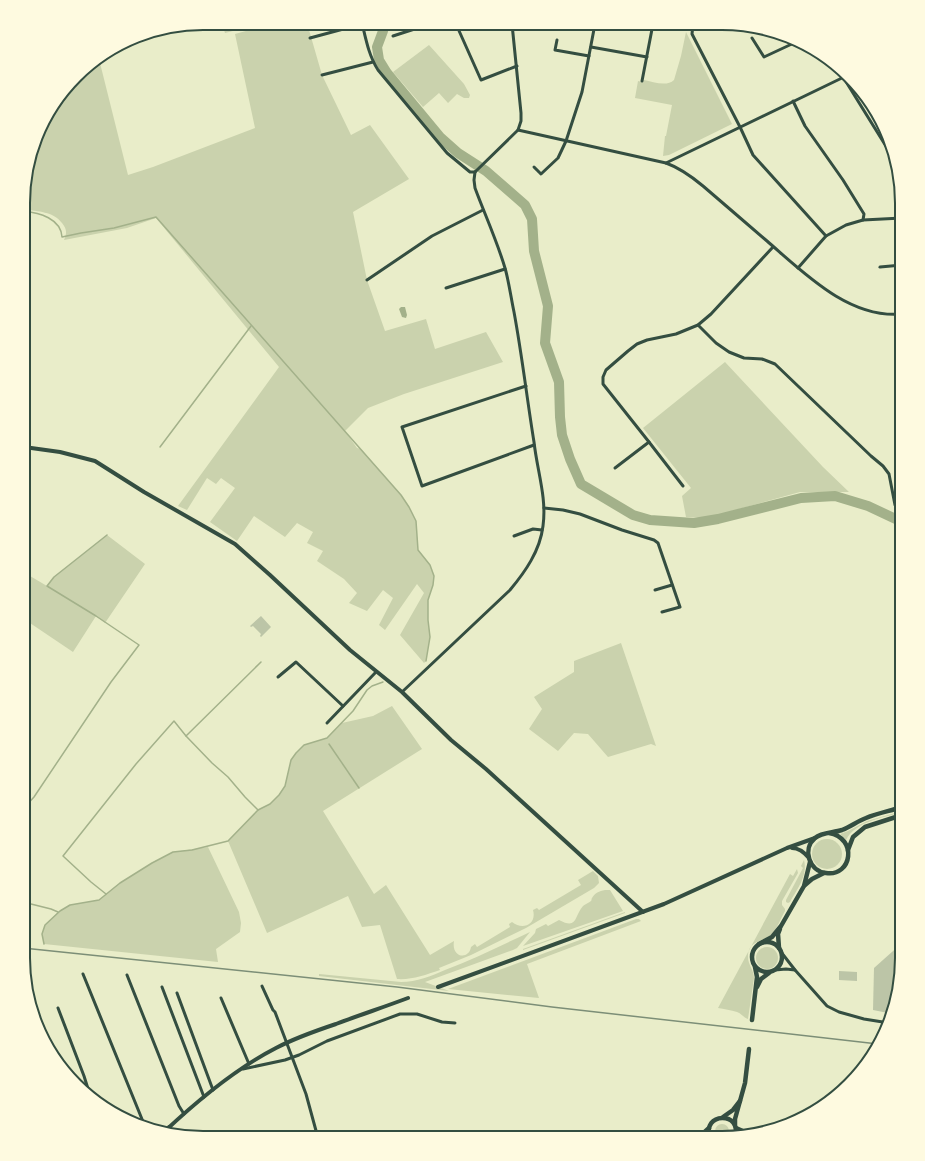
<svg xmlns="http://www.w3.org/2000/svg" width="925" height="1161" font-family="Poppins,sans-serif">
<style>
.green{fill:#cad2ad}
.water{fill:#a3b18a}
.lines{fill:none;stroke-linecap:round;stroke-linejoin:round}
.stream{stroke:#a3b18a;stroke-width:1.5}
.river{stroke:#a3b18a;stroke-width:10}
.building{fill:#bcc5a7}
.minor{stroke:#344e41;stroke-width:3}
.tertiary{stroke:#344e41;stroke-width:4}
.secondary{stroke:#344e41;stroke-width:4.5}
.rail{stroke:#7c8e77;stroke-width:1.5}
.rim{fill:none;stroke:#344e41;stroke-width:2}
</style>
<rect width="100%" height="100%" fill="#e9edc9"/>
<g class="green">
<path d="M222,23h38v1l-35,9z"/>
<path d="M276,23h31l15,52 29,60 19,-10 39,54 -56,33 14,68 18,51 41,-12 9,30 51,-17 17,30 -99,32 -36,14 -23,23 12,17 4,1 40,46 8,12 7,14 2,29 12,15 4,11 -1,9 -5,15v20l2,17 -4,24 -2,2 -24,-28 24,-42 -7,-9 -32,46 -6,-5 14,-27 -10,-8 -16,21 -18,-8 8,-10 -13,-14 -27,-18 6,-10 -16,-8 6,-11 -16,-9 -12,14 -31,-21 -17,25 -27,-19 25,-34 -14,-10 -5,6 -9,-6 -20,32 -9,-4 101,-139 -123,-149 -29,10 -63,12c3,-7 3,-11 -2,-17 -9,-12 -24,-11 -37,-14v-30l22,-66 37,-45 15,-9 29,116 25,-8 102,-39 -20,-94z"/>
<path d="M686,32l46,92 -63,31 -6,1 2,-20h1l6,-31 -37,-7 3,-17 4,1 2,-2c9,2 23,7 30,0l7,-24z"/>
<path d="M429,45l35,39 6,11 -1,3h-5l-7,-4 -9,9 -9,-10 -16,14 -30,-35z"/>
<path d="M861,96l17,17 11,27z"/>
<path d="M725,362l98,105 26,25h-49l-86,24 -10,2 -18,-1 -4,-21 9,-8 -48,-60z"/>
<path d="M107,535l38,29 -40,59 -9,-7 -23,36 -49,-33v-26l2,-5 4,-12 17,10 7,-9z"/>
<path d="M621,643l35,103 -5,-2 -43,13 -20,-23 -14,-1 -16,18 -29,-22 13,-20 -8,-12 40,-25v-11z"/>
<path d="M392,706l30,43 -99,62 51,83 12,-9 44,70 24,-14c-3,17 15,19 17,6l4,-3 2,3 33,-20 -1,-3 3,-2c11,9 25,2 21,-12l4,-2 2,2 42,-25 -3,-5 15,-9 5,5 1,7 -5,5 -68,40 -55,27 -32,13 1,2c-15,5 -28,10 -43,9l-17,-54 -18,2 -14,-31 -81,37 -39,-92 30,-31 12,-6 9,-9 6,-9 6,-26 5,-7 8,-8 23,-7 15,-15 31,-7z"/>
<path d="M902,811v1c-19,6 -46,9 -56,28l-6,-6 8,-3 19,-10z"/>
<circle cx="827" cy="854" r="15"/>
<path d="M208,847l31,65 2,11 -1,9 -24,17 2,13 -174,-18 -2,-10 3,-9 13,-13 12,-7 29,-5 21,-17 32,-20 21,-11z"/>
<path d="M804,860c4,16 -7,29 -14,42l-2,1 -2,-1v-2l17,-32 -2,-2z"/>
<path d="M797,869l1,4 -16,28v4l3,4v2c-4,7 -8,18 -14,24 -9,8 -23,5 -23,22 0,8 6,13 6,21l-6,41c-4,-1 -6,-5 -11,-7 -6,-2 -13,-3 -19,-4l72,-134 3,2z"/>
<path d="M605,890h5l13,21 -100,35 12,-13 1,-4 10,-5 2,2 11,-6c19,10 15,-4 24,-14 2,-2 6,-3 8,-5 1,-1 0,-2 1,-3 3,-5 7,-7 13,-8z"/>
<path d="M625,912v1l-102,37v-1z"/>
<path d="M636,919h3l2,2 -114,43 12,34 -91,-9z"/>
<path d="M530,932l-13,16 -4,2 -88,32 24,9 -130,-15v-2l82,8c16,0 30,-6 44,-12 29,-11 57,-25 85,-38z"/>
<circle cx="767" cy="958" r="11"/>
<circle cx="722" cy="1131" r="7"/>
</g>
<path class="water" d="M401,307h4l2,8 -1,3 -4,-1 -3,-8z"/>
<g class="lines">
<g class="stream">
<path d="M25,212c14,0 36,7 37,25l19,-4 33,-5 42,-11 245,278 8,12 7,14 2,29 12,15 4,11 -1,9 -5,15v20l2,17 -4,24"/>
<path d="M160,447l91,-121"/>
<path d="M24,561l2,-55"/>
<path d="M186,736l75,-74"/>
<path d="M329,744l30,44"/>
<path d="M23,809l11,-12 77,-115 28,-37 -43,-29 -49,-30 7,-9 53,-42"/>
<path d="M106,894l-15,-12 -28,-26 73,-92 38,-43 12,15 26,27 16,14 17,20 13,13"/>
<path d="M23,902l28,7 7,3"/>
<path d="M44,944l-2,-10 3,-9 15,-14 10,-6 29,-5 21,-17 32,-20 21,-11 19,-2 36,-9 30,-31 12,-6 9,-9 6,-9 6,-26 5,-7 8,-8 23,-7 26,-27 14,-21 5,-4 11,-4"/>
</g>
<path class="river" d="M385,24l-2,7 -6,16 2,13 8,13 53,64 18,16 28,18 39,34 7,14 2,32 14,55 -3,37 14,39 1,35 2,18 8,24 11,25 52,31 17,5 44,3 24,-4 83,-21 34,-2 33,10 34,16"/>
</g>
<g class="building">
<path d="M261,616l10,11 -10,10 -1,-1 1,-2 -8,-8 -2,1 -1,-1z"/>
<path d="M902,943v27l-9,44 -20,-4 1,-42z"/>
<path d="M839,971l18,1v9l-18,-1z"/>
</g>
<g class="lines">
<g class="minor">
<path d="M362,23c4,17 7,33 16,47l69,83 23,19h5"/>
<path d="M456,24l25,56 36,-14"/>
<path d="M693,24l-1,10 48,93 13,28 73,81"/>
<path d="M393,36l37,-12"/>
<path d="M310,38l52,-14"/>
<path d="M752,38l12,19 30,-14"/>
<path d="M557,40l-2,10 34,6"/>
<path d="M591,47l56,10"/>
<path d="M840,72l57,92"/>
<path d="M322,75l51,-13"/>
<path d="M642,81l11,-57"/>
<path d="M793,101l12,25 38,54 21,34 -1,6"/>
<path d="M518,130l148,33c14,5 25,13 37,23 21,18 43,37 64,55 37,32 82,78 135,73"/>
<path d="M666,163l178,-86"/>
<path d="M534,167l7,7 17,-16 8,-17 16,-49 13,-68"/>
<path d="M475,172l43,-42 3,-9v-8l-9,-89"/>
<path d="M880,267l22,-2"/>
<path d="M798,268l28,-32 20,-11 17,-5 39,-2"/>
<path d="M367,280l65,-44 51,-26"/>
<path d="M446,288l59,-19"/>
<path d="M698,325l18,18 13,9 15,6 18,1 13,5 96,92 12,10 6,8 6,31 7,5"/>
<path d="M526,386l-124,41 20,59 112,-41"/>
<path d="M615,468l34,-26"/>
<path d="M683,486l-34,-44 -46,-58v-7l3,-7 22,-19 9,-7 10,-4 29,-6 22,-9 13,-11 62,-67"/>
<path d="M544,508l19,2 17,4 42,16 32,10 4,3 22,64 -18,5"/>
<path d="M514,536l19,-7 9,1"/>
<path d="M655,590l17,-5"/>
<path d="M278,677l18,-15 47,44"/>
<path d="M402,692l108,-102c15,-18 30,-39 33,-64 4,-28 -6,-56 -9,-84 -7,-43 -12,-87 -20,-130 -3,-14 -5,-30 -9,-44 -8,-27 -20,-53 -30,-80l-1,-8 1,-8"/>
<path d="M327,723l49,-51"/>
<path d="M781,952l14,18 32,36 12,6 25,7 25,4"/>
<path d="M775,970l11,-1 9,1"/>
<path d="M83,974l63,155"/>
<path d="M127,975l52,131 5,8"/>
<path d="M262,986l11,24 2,2 31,82 12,44"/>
<path d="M162,987l42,110"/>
<path d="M177,993l36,97"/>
<path d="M221,998l28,66"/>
<path d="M58,1008l26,68 5,16"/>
<path d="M243,1069l42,-9 14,-5 28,-14 73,-27h17l25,8 13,1"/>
</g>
<g class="tertiary">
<path d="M24,447l36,5 35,9 49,31 91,52 35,31 80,75 52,42 49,48 35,29 157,143"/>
<path d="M792,848c7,0 12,4 17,10"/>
<path d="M438,987l226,-83 123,-56 28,-10"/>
<path d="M169,1127l4,7"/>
<path d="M164,1132c34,-32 71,-63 112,-84 19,-10 39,-17 60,-24 24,-9 48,-17 72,-26"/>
</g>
<g class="secondary">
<path d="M829,833c29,5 23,44 -3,40 -17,-2 -24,-24 -11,-35 7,-6 18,-5 27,-8 8,-3 16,-9 24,-12 12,-5 24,-7 36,-11"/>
<path d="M848,850l5,-13 12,-10 37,-12"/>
<path d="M805,885l7,-6 12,-6"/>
<circle cx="767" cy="957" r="15"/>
<path d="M759,944l13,-7 9,-11 23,-40 6,-24"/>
<path d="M779,948l-1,-14 2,-5"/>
<path d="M757,987l4,-8 8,-6"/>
<path d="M752,1020l5,-43 -2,-10"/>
<path d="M807,1116l5,-2"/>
<path d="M723,1117l10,-7 7,-9"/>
<path d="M735,1125v-6l10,-36 4,-34"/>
<path d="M736,1128l9,4 4,1"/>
<path d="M698,1138l11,-10"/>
<path d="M710,1138c-9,-26 33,-27 25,-1"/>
</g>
<path class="rail" d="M23,948l374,39 155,20 326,37"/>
</g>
<path d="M0 0H925V1161H0ZM203 30H722A173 173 0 0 1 895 203V958A173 173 0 0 1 722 1131H203A173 173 0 0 1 30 958V203A173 173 0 0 1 203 30Z" fill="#fefae0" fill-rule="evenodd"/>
<path class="rim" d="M203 30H722A173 173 0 0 1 895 203V958A173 173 0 0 1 722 1131H203A173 173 0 0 1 30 958V203A173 173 0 0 1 203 30Z"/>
</svg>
